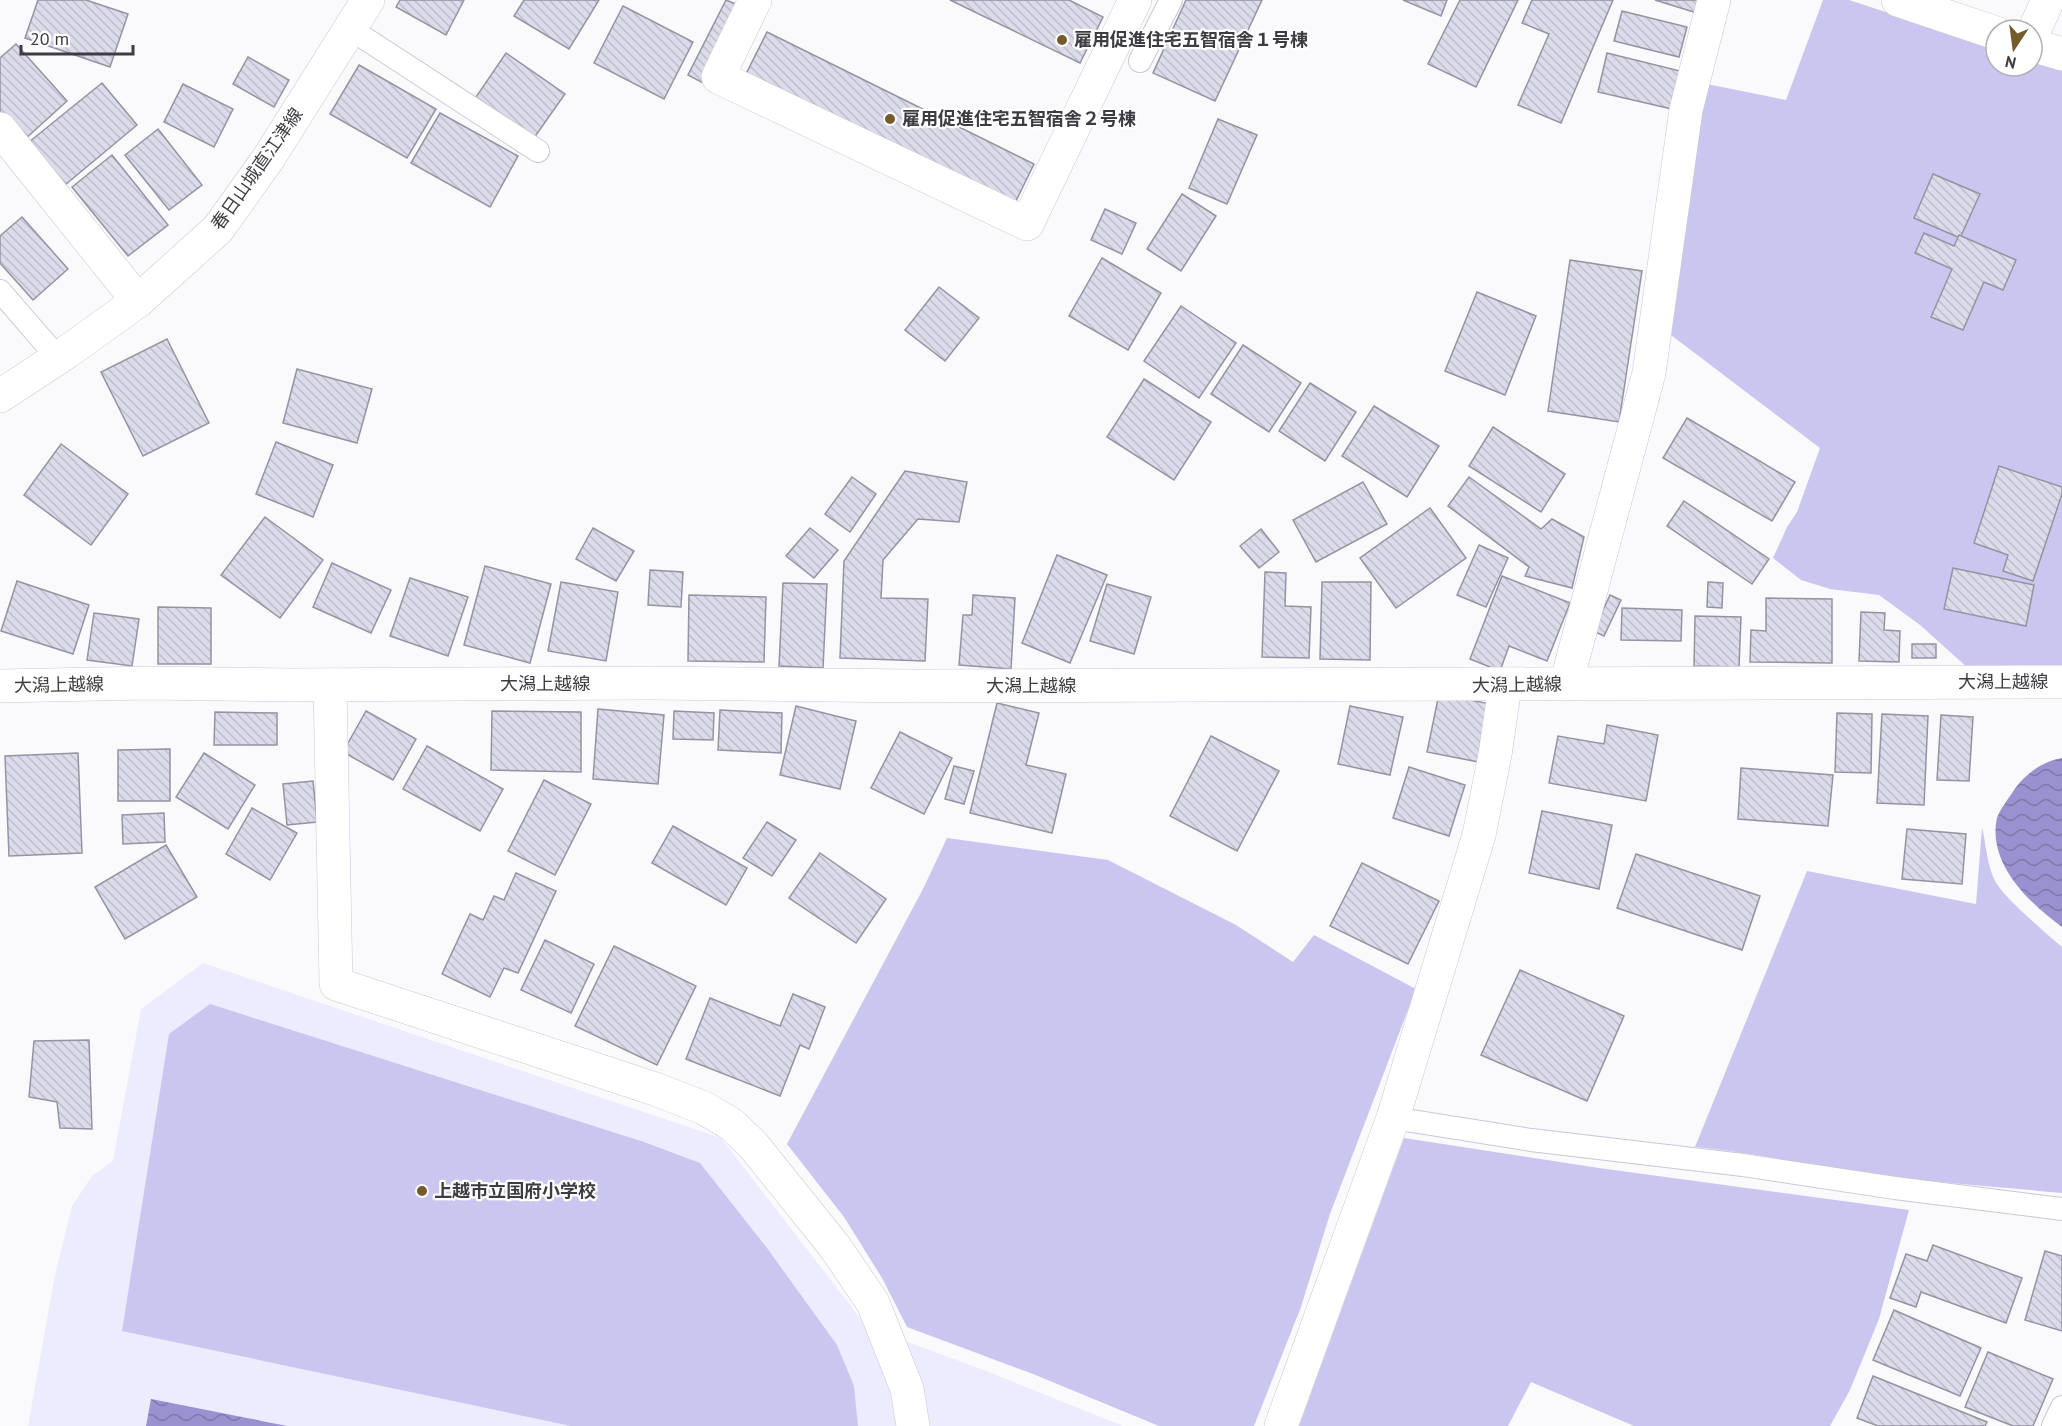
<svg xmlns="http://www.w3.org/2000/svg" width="2062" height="1426" font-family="'PT Sans','Noto Sans JP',sans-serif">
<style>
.built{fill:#edebfe}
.green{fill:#cbc6f0}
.water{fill:url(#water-waves)}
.building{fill:url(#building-back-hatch);stroke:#9493a1;stroke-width:1.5}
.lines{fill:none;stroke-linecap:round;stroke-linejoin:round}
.service-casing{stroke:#c8c7d6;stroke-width:24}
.minor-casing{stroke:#c8c7d6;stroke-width:34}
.secondary-casing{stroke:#c8c7d6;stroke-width:34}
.service{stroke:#fff;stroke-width:22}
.minor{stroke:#fff;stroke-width:33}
.secondary{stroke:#fff;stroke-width:33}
.poi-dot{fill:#745a2c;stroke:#fff;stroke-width:2}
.labels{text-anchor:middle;stroke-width:4.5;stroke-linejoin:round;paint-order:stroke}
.poi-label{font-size:18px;font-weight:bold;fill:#3d3c42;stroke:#fff;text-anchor:start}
.street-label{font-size:18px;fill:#3d3c42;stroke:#fff}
</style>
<defs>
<pattern id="water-waves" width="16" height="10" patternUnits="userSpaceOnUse" patternTransform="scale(1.5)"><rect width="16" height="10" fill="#9a91d0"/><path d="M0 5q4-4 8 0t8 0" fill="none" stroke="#7f78aa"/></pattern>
<pattern id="building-back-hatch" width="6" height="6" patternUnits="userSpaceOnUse" patternTransform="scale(1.5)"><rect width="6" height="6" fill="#dcdbea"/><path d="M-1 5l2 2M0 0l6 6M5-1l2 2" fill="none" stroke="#bebdca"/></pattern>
</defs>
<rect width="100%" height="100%" fill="#fafafd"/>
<path class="built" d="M203,963l518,175 146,189 122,45 134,54h-1095l26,-146 18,-74 20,-30 21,-15 28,-152z"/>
<g class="green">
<path d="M1823,0h26l147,48v18h36v-7l30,10v598l-94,1 -48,-43 -41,-30 -49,-6 -29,-9 -28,-22 14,-31 10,-15 23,-64 -153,-116 40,-248 79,16z"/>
<path d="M1982,827c4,17 5,38 13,54 10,18 50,51 67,66v246c-61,-6 -122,-10 -182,-18 -62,-8 -123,-22 -185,-28l112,-276 169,33z"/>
<path d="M947,838l161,22 128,65 57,37 21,-27 102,54 -86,225 -29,93 -47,119h-95l-126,-52 -126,-47 -25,-49 -38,-61 -57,-73 136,-255z"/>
<path d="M210,1004l434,138 56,21 67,85 70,97 17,41 4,40h-287l-449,-95 47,-297z"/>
<path d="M1404,1138l195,30 310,42 -30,109 -29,71 -20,36h-196l-103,-44 -23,44h-209z"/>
</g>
<g class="water">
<path d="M2062,758v169c-33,-24 -75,-64 -65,-109 3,-9 12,-20 17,-28 11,-16 29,-29 48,-32z"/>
<path d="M151,1399l136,27h-141z"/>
</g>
<g class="building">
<path d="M38,0h48l42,14 -18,53 -85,-29z"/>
<path d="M400,0h64l-18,35 -50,-28z"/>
<path d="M524,0h75l-30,49 -55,-33z"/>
<path d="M726,0l17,7 -40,76 -15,-8z"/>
<path d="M950,0h119l34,17 -23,46z"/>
<path d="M1186,0h76l-47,101 -62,-28z"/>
<path d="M1403,0h44l-6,16z"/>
<path d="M1460,0h58l-42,87 -48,-23z"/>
<path d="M1532,0h81l-52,123 -43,-18 31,-71 -27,-11z"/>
<path d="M1655,0h46l-4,13z"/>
<path d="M623,6l70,36 -29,57 -70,-36z"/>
<path d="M1622,11l65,16 -8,30 -65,-16z"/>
<path d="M767,32l267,132 -21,43 -267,-133z"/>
<path d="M16,44l51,57 -43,39 -24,-27v-55z"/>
<path d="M506,53l59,41 -31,44 -58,-41z"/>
<path d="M1607,53l73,18 -8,38 -74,-17z"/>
<path d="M248,57l41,23 -15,27 -41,-23z"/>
<path d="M359,65l77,44 -29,49 -77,-44z"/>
<path d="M102,83l35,42 -72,60 -36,-43z"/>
<path d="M183,84l50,25 -19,38 -50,-25z"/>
<path d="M440,113l78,43 -28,51 -79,-44z"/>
<path d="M1218,119l39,16 -30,69 -38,-16z"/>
<path d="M158,129l44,56 -33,25 -44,-55z"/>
<path d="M112,155l56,70 -40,31 -56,-69z"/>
<path d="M1933,174l47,20 -20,44 -46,-20z"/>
<path d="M1182,194l34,22 -35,55 -34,-22z"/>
<path d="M1105,209l31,14 -14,31 -31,-14z"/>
<path d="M22,217l46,52 -35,31 -33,-37v-27z"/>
<path d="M1924,233l30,13 5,-11 57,25 -13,30 -19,-8 -21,48 -32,-13 21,-48 -37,-16z"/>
<path d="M1102,258l59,35 -33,57 -59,-34z"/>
<path d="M1570,260l72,11 -23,151 -71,-11z"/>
<path d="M939,287l40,31 -34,43 -40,-31z"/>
<path d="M1477,292l59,24 -31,79 -60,-24z"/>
<path d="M1181,306l55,37 -37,55 -55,-37z"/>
<path d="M167,339l42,84 -66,33 -42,-84z"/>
<path d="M1243,345l58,38 -32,49 -58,-38z"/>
<path d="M297,369l75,20 -15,54 -74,-20z"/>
<path d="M1144,379l67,43 -37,58 -67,-43z"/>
<path d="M1310,383l46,29 -31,49 -46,-30z"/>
<path d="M1374,406l65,40 -32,51 -65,-41z"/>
<path d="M1687,418l108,64 -23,39 -109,-63z"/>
<path d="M1493,427l72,47 -24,38 -72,-46z"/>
<path d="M276,442l57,23 -20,52 -57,-23z"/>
<path d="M61,444l67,50 -37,51 -67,-50z"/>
<path d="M1999,466l63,21v7l-29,87 -30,-10 5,-16 -34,-12z"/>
<path d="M905,471l62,11 -8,40 -41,-3 -35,41 -2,38 47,1 -3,62 -85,-3 4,-97z"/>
<path d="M852,477l24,17 -26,38 -25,-18z"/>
<path d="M1469,477l72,52 11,-10 32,18 -12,51 -47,-12 4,-9 -81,-61z"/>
<path d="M1363,482l24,42 -71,38 -23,-42z"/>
<path d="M1684,501l85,58 -17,25 -85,-58z"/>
<path d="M1430,508l36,50 -70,50 -36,-50z"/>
<path d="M265,517l58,43 -43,58 -59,-43z"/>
<path d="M593,528l41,23 -18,30 -40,-22z"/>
<path d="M810,528l28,22 -24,28 -28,-22z"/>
<path d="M1261,529l18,23 -20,16 -19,-22z"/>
<path d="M1479,545l29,13 -22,49 -29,-12z"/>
<path d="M1057,555l50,20 -37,88 -48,-20z"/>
<path d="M332,563l59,27 -20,43 -58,-26z"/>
<path d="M485,566l66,18 -21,79 -66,-18z"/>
<path d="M1953,568l81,17 -8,41 -82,-17z"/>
<path d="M650,570l33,2 -2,35 -33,-2z"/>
<path d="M1265,572l21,1 -1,33 26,1 -2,51 -47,-1z"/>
<path d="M1502,576l68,27 -23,58 -38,-15 -9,25 -30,-12z"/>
<path d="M410,578l58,19 -20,59 -58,-20z"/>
<path d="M17,581l72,24 -16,49 -72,-23z"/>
<path d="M561,582l57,10 -12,69 -58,-10z"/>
<path d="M1322,582h49l-1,78 -50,-1z"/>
<path d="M1708,582l15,1 -1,25 -15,-1z"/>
<path d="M783,583l44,1 -4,84 -44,-2z"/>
<path d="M1107,584l44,13 -17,57 -44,-13z"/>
<path d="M689,595l77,2 -2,65 -76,-1z"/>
<path d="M973,595l42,3 -4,71 -52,-4 4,-50h9z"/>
<path d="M1610,595l11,5 -17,36 -11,-5z"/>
<path d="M1766,598l66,1v64l-82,-1 1,-32 15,1z"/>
<path d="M158,607l53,1v56h-53z"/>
<path d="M1622,608l60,2 -1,31 -60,-1z"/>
<path d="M1861,612l24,1 -1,17 16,1 -1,31 -40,-1z"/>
<path d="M94,613l45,6 -7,47 -45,-6z"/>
<path d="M1695,616l46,1 -2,50 -45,-1z"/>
<rect x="1912" y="644" width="24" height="14"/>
<path d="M1439,694l57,11 -12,58 -57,-11z"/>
<path d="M997,703l42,10 -13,52 40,9 -14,59 -82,-20z"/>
<path d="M796,706l60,15 -16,68 -60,-14z"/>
<path d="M1350,706l53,11 -13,58 -52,-11z"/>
<path d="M598,709l66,6 -6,69 -65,-5z"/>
<path d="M720,710l62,3 -1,40 -63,-3z"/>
<path d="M366,711l50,28 -23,41 -50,-28z"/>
<path d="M492,711l89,1v60l-90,-2z"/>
<path d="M674,711l40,2 -1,27 -40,-1z"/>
<path d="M215,712l62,1v32h-63z"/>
<path d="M1837,713l35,1 -1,59 -36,-1z"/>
<path d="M1882,714l46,2 -4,89 -47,-2z"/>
<path d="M1941,715l32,2 -4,64 -32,-1z"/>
<path d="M1607,725l51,10 -12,66 -97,-18 9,-47 46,8z"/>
<path d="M900,732l52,26 -28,56 -53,-26z"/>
<path d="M1211,736l68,35 -42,80 -67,-35z"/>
<path d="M427,746l76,43 -23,42 -77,-42z"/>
<path d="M170,749v52h-52v-51z"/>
<path d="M78,753l4,100 -73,3 -4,-100z"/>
<path d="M204,753l51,32 -27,44 -52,-32z"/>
<path d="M954,766l20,5 -10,33 -19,-5z"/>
<path d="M1409,767l56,18 -16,51 -56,-18z"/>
<path d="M1741,768l92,7 -5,51 -90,-7z"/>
<path d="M544,780l47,24 -36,71 -47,-24z"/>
<path d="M313,781l4,41 -30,3 -4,-41z"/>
<path d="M252,808l45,25 -27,47 -44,-26z"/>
<path d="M1542,811l70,14 -13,64 -70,-16z"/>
<path d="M164,813l1,29 -42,2 -1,-29z"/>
<path d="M767,822l29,18 -24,36 -29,-18z"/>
<path d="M673,826l74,42 -21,37 -74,-42z"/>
<path d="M1907,829l59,5 -4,50 -60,-5z"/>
<path d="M166,845l31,52 -72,42 -30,-52z"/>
<path d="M820,853l66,46 -30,44 -67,-45z"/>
<path d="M1636,854l124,42 -18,54 -125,-42z"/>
<path d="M1362,863l77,38 -31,63 -78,-38z"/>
<path d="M516,873l40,18 -38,82 -14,-5 -14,29 -48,-23 28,-60 13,6 11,-24 10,4z"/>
<path d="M545,940l49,24 -23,49 -50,-23z"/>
<path d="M614,946l82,40 -39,79 -82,-39z"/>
<path d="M1520,970l104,46 -37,85 -106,-46z"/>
<path d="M793,994l32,13 -16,42 -9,-4 -20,51 -94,-37 24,-61 70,28z"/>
<path d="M89,1040l3,89 -32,-1 -3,-26 -28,-5 5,-56z"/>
<path d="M1933,1245l89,33 -16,45 -85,-31 -5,15 -26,-9 16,-44 21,7z"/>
<path d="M2045,1251l17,5v75l-37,-11z"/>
<path d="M1894,1310l87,38 -21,48 -87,-36z"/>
<path d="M1988,1352l65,27 -20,47h-20l-48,-19z"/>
<path d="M1873,1376l114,46 -2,4h-107l-21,-8z"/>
</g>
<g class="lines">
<g class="service-casing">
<g id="service">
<path d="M349,28l189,123"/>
<path d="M1140,61l31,-61"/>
<path d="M0,291l58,67"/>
<path d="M1393,1118l138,22 212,25 152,23 167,21"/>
<path d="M2053,1426l9,-19"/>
</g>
</g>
<g class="minor-casing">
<g id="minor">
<path d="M755,0l-37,77 309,147 108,-224"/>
<path d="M1898,0l98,33"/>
<path d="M2032,35l16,-35"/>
<path d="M2032,45l30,9"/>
<path d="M0,129l138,172"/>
<path d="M1566,684l83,-311 37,-263 28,-110"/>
<path d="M330,685l6,299 319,105 49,19 27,16 22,21 82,102 38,56 34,86 6,37"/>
<path d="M1281,1426l112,-308 86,-283 16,-80 10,-69"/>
</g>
</g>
<g class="secondary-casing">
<g id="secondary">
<path d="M0,396l67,-44 71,-51 80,-72 50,-70 100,-159"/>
<path d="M0,686l146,-3 145,2 360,-2 263,3 1148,-4"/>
</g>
</g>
<use href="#service" class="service"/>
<use href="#minor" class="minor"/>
<use href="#secondary" class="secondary"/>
</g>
<g class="poi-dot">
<circle cx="1062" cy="40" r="6"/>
<circle cx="890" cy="119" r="6"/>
<circle cx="422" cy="1191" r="6"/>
</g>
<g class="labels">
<g class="poi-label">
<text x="1074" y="46">雇用促進住宅五智宿舎１号棟</text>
<text x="902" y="125">雇用促進住宅五智宿舎２号棟</text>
<text x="434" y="1197">上越市立国府小学校</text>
</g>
<g class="street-label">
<text transform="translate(257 169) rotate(-55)" y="6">春日山城直江津線</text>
<text x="2003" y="688">大潟上越線</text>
<text x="545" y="690">大潟上越線</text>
<text transform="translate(59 685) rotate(-1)" y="6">大潟上越線</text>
<text transform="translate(1517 685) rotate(-1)" y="6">大潟上越線</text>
<text x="1031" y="692">大潟上越線</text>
</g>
</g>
<g transform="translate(2014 48) rotate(193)"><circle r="28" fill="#ffffff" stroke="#b1b1b3" stroke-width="1.5"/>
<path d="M0-4.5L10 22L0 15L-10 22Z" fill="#745a2c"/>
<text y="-9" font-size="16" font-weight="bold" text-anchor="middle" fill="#3d3c42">N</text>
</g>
<path d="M21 45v9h112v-9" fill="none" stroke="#3d3c42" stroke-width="3"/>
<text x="30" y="45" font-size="18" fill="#3d3c42" stroke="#ffffff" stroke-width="4.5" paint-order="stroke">20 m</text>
</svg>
